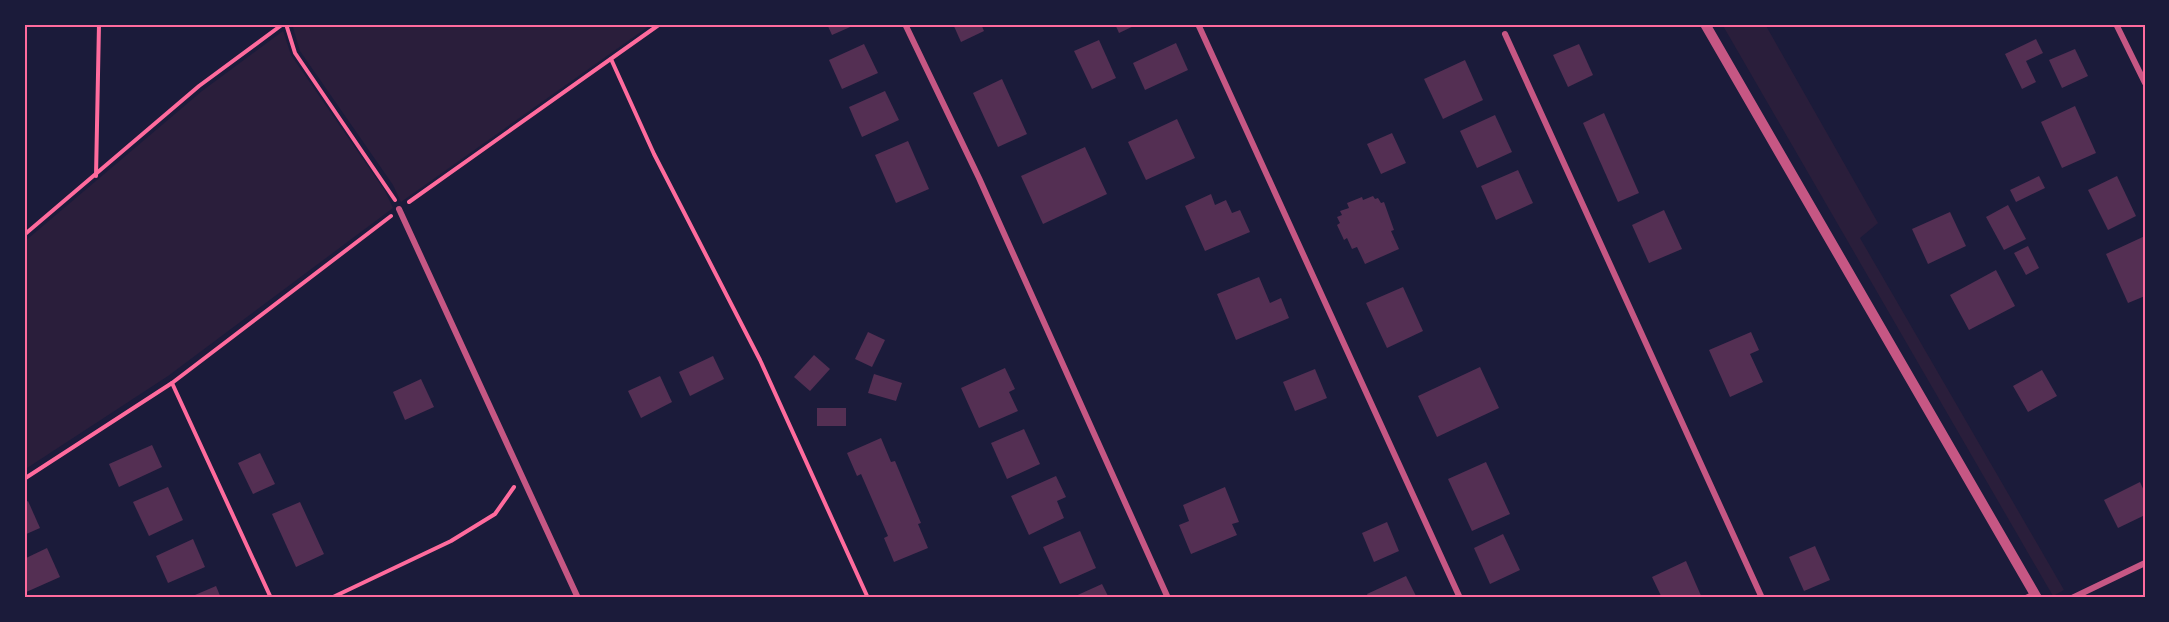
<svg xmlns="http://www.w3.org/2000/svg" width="2169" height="622" font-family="Helvetica,sans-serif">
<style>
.green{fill:#2a1e3b}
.building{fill:#542f53}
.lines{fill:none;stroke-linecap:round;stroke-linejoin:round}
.path{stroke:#ff6b9d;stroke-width:4}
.minor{stroke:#c65784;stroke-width:6}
.tertiary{stroke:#c65784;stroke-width:10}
.neatline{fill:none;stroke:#ff6b9d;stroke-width:2}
</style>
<rect width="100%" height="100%" fill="#1b1b3a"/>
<g class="green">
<path d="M292,24h360l-251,178 -8,-17 -93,-134z"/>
<path d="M1722,24h43l113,199 -18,15 204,352 -11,6z"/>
<path d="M283,31l8,24 94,136 8,17 -225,168 -144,94v-228l178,-151z"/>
</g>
<g class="building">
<path d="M827,24h30l-25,11z"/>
<path d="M953,24h28l3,7 -23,11z"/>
<path d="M1115,24h23l-19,9z"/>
<path d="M2036,39l7,14 -17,8 10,21 -14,7 -17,-35z"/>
<path d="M1099,40l17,38 -24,11 -18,-38z"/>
<path d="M1176,43l12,27 -43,20 -12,-27z"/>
<path d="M864,44l14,29 -36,16 -13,-29z"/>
<path d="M1579,44l14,31 -25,12 -15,-32z"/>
<path d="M2075,49l13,27 -26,12 -13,-28z"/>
<path d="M1465,60l18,40 -40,19 -19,-40z"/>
<path d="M1002,79l25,55 -29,13 -25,-54z"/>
<path d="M885,91l14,29 -37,17 -13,-30z"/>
<path d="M2075,106l21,47 -34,15 -21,-46z"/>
<path d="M1604,113l35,80 -21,9 -35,-79z"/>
<path d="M1495,115l17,37 -35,16 -17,-37z"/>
<path d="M1177,119l18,39 -49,22 -18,-38z"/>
<path d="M1392,133l14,30 -25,11 -14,-30z"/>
<path d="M908,141l21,48 -33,14 -21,-48z"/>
<path d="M1085,147l22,47 -64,30 -22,-48z"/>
<path d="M1518,170l15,33 -37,17 -15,-34z"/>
<path d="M2039,176l6,12 -29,14 -6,-12z"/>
<path d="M2117,176l19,40 -28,14 -20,-40z"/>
<path d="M1211,194l4,11 11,-5 6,13 8,-3 10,22 -45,19 -20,-45z"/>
<path d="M1373,196l2,3 3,-1 3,5 3,-1 10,28 -3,1 8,18 -34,15 -8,-17 -5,2 -5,-11 -3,2 -7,-15 3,-2 -3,-6 5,-2 -2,-4 9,-3 -2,-5 15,-6 1,3z"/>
<path d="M2008,205l18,34 -22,11 -18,-33z"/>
<path d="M1664,210l18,39 -33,14 -17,-38z"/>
<path d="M1950,212l16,34 -38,18 -16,-35z"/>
<path d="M2145,236v60l-17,7 -22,-49z"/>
<path d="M2028,246l11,22 -13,7 -12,-22z"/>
<path d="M1996,270l19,36 -46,24 -19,-35z"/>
<path d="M1259,277l11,26 11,-5 8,20 -53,22 -19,-46z"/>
<path d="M1403,287l20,44 -36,17 -21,-45z"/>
<path d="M868,332l17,8 -13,27 -17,-8z"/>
<path d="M1751,332l8,18 -9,4 13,28 -33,15 -21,-47z"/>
<path d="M814,355l16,14 -20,22 -16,-14z"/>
<path d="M713,356l11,23 -34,17 -11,-24z"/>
<path d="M1480,367l19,41 -62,29 -19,-41z"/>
<path d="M1005,368l10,21 -6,3 9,19 -39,17 -18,-40z"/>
<path d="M1315,369l12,29 -32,13 -12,-29z"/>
<path d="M2042,370l15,26 -29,16 -15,-26z"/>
<path d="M874,374l28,9 -6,18 -28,-8z"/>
<path d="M660,376l12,26 -31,16 -13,-27z"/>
<path d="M421,379l13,28 -29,13 -12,-28z"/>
<rect x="817" y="408" width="29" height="18"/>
<path d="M1024,429l16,35 -33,15 -16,-36z"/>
<path d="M881,438l10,24 4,-1 26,62 -3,1 10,24 -34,14 -10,-24 4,-2 -27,-62 -4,2 -10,-23z"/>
<path d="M152,445l10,22 -43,20 -10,-23z"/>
<path d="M260,453l15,31 -22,10 -15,-31z"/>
<path d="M1486,462l24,52 -38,17 -24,-52z"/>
<path d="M1056,476l10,21 -9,4 7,17 -35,17 -18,-39z"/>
<path d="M2140,482l5,11v22l-27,13 -14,-28z"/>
<path d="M168,487l15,33 -34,16 -16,-34z"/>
<path d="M1225,487l14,35 -7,2 5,11 -46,19 -12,-29 10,-4 -6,-16z"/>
<path d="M28,501l12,27 -16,7v-32z"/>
<path d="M300,502l24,52 -28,13 -24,-53z"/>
<path d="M1387,522l12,29 -25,11 -12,-29z"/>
<path d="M1080,531l16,37 -36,16 -17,-37z"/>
<path d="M1503,534l17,36 -30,14 -16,-36z"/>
<path d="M193,539l12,28 -37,16 -12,-27z"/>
<path d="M1815,546l15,34 -26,11 -15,-34z"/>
<path d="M47,548l13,29 -36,16v-34z"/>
<path d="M1686,561l16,37h-40l-10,-21z"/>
<path d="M1406,576l11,22h-48l-2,-4z"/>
<path d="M1102,584l7,14h-38z"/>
<path d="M216,586l5,12h-33z"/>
</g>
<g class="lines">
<g class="path">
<path d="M286,24l9,29 100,147"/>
<path d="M611,59l43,95 106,206 108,238"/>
<path d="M96,176l3,-152"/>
<path d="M409,202l251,-178"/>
<path d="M24,235l175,-149 84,-62"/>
<path d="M172,383l219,-167"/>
<path d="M24,479l148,-96 99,215"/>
<path d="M331,598l120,-57 44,-27 19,-27"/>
</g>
<g class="minor">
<path d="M905,24l74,154 189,420"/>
<path d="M1198,24l262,574"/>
<path d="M2116,24l29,59"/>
<path d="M1505,34l257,564"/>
<path d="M399,209l179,389"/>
<path d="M2026,598l9,-4"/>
<path d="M2072,598l73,-35"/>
</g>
<path class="tertiary" d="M1705,24l332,574"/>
</g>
<rect width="2169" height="622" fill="none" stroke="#1b1b3a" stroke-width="51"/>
<rect x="26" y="26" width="2118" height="570" class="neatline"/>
</svg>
